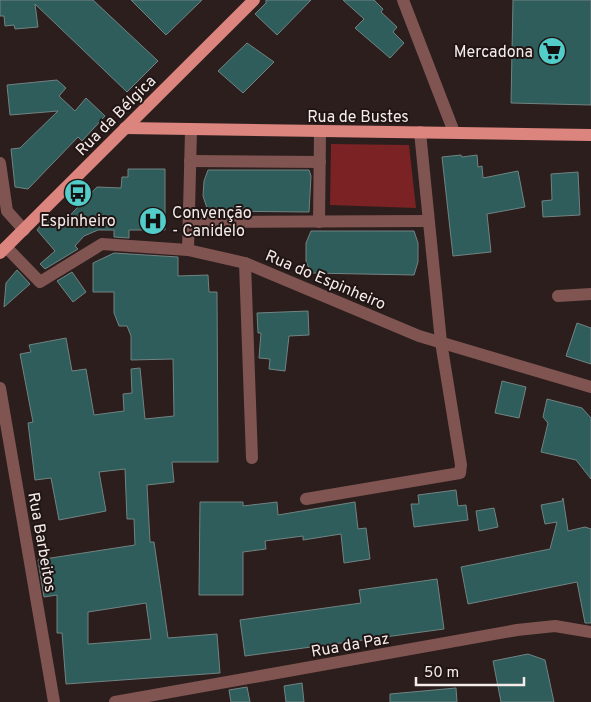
<svg xmlns="http://www.w3.org/2000/svg" width="591" height="702" font-family="Overpass,sans-serif">
<style>
.green{fill:#7b2324}
.building{fill:#2e5d5b;stroke:#718382;fill-rule:evenodd}
.lines{fill:none;stroke-linecap:round;stroke-linejoin:round}
.minor{stroke:#7f5451;stroke-width:12}
.major{stroke:#dc847e;stroke-width:12}
.labels{text-anchor:middle;stroke-width:4;stroke-linejoin:round;paint-order:stroke}
.poi-label{font-size:16px;fill:#f4ebea;stroke:#211514;text-anchor:end}
.street-label{font-size:16px;fill:#f4ebea;stroke:#211514}
</style>
<rect width="100%" height="100%" fill="#2b1e1d"/>
<path class="green" d="M331,144l78,1 7,63 -86,-3z"/>
<g class="building">
<path d="M0,0h93l65,61 -31,31 -92,-88 3,23 -23,2 -1,-4 -9,1 -1,-10h-4z"/>
<path d="M131,0h71l-36,35z"/>
<path d="M266,0h45l-34,35 -22,-21 11,-11z"/>
<path d="M343,0h31l9,9 -2,3 16,15 -4,5 11,11 -14,15 -35,-30 9,-9z"/>
<path d="M513,0h78v105l-80,-2z"/>
<path d="M247,43l27,19 -31,31 -25,-22z"/>
<path d="M57,80l9,8 -7,8 16,15 11,-13 19,18 -23,25 -4,-4 -50,52 -13,-2 -4,-38 9,-1 38,-37 -48,4 -3,-30z"/>
<path d="M461,155l1,2 15,-2 1,12 4,-1 1,12 35,-7 7,36 -38,7 4,38 -38,4 -11,-99z"/>
<path d="M128,169h37v61h-36v8l-15,-1v-7h-16l-14,6 -9,10 3,3 -33,20 -5,-5 15,-13 -18,-21 11,-13 10,11 39,-41 24,1 1,-11h6z"/>
<path d="M208,170h101l2,6 -2,36 -101,-1 -5,-15 1,-15z"/>
<path d="M578,172l2,43 -37,2 -1,-16 10,-1 -1,-26z"/>
<path d="M311,231h103l4,12v19l-4,13 -103,-2 -5,-12v-18z"/>
<path d="M114,253l64,4v19l30,-1 1,17h8l1,170h-46l2,20 -27,3 3,57h4l14,96 49,-4 3,39 -154,11 -4,-51h-5v-38l-13,2 -6,-37 97,-15 -1,-26h-7l-2,-50 -26,3 7,39 -47,9 -8,-42 -16,2 -7,-57 5,-1 -13,-68 11,-2 -2,-7 37,-7 6,33 14,-2 8,46 30,-4 -1,-17 9,-1 -1,-24 9,-1 5,51 29,-3 -1,-57 -42,1v-24l-4,-10h-8l-5,-13v-21h-21v-29zM146,603l5,36 -63,5v-32z"/>
<path d="M17,270l13,14 -26,23 2,-24z"/>
<path d="M72,272l14,20 -13,10 -16,-21z"/>
<path d="M308,311l1,24 -20,1 -4,35 -16,-2 1,-10 -11,-1 2,-25h-3l-1,-20z"/>
<path d="M577,323l14,5v36l-25,-8z"/>
<path d="M502,381l24,6 -7,31 -24,-5z"/>
<path d="M547,399l35,9 9,10v61l-15,-19 -35,-8 7,-29 -5,-6z"/>
<path d="M456,490l2,16 8,-1 2,15 -54,7 -3,-23h8l-1,-9z"/>
<path d="M563,498l5,33 17,-4 6,2v94h-6l-8,-41 -109,22 -7,-37 89,-18 7,-27 -12,2 -4,-19 21,-4z"/>
<path d="M200,502h43v4l34,-4 1,13 77,-13 3,27 8,-1 4,31 -26,4 -3,-29 -38,6v-4l-38,5 1,8 -23,3v43h-44z"/>
<path d="M494,508l4,19 -19,4 -3,-20z"/>
<path d="M437,579l7,50 -199,27 -5,-36 121,-17 -2,-13z"/>
<path d="M528,654l17,6 9,42h-53l-8,-41z"/>
<path d="M302,683l2,19h-18l-2,-16z"/>
<path d="M247,687l3,15h-19l-2,-12z"/>
<path d="M456,688l1,14h-67v-8z"/>
</g>
<g class="lines">
<g class="minor">
<path d="M403,0l51,132"/>
<path d="M190,161l130,1"/>
<path d="M0,163l7,48 17,19"/>
<path d="M189,222l239,-1"/>
<path d="M319,222l1,-90"/>
<path d="M6,247l34,35 62,-38 86,6 57,13 174,73 172,51"/>
<path d="M188,250l3,-119"/>
<path d="M245,263l7,195"/>
<path d="M558,296l33,-2"/>
<path d="M0,388l54,314"/>
<path d="M306,499l154,-26 1,-8 -20,-123 -21,-210"/>
<path d="M115,702l402,-72 38,-4 36,6"/>
</g>
<g class="major">
<path d="M125,128l466,7"/>
<path d="M0,253l254,-253"/>
</g>
</g>
<defs>
<g id="supermarket-disc" transform="scale(1.4375)"><circle r="9.5" fill="#53cdc9" stroke="#211514"/><path d="M-6-5.5h2.5l.6 2H6L4.5 2H-2.5L-4.4-4H-6ZM-1.5 3.2a1.3 1.3 0 1 0 .1 0ZM3 3.2a1.3 1.3 0 1 0 .1 0Z" fill="#111"/></g>
<g id="bus-disc" transform="scale(1.4375)"><circle r="9.5" fill="#53cdc9" stroke="#211514"/><path d="M-5-6H5V4H4V6H2V4H-2V6H-4V4H-5ZM-3.5-4V0h7V-4ZM-3.5 1.2v1.5H-2V1.2ZM2 1.2v1.5H3.5V1.2Z" fill="#111"/></g>
<g id="hospital-disc" transform="scale(1.4375)"><circle r="9.5" fill="#53cdc9" stroke="#211514"/><path d="M-5-5h3v3.5h4V-5h3V5h-3V1.5h-4V5h-3Z" fill="#111"/></g>
</defs>
<g fill-rule="evenodd">
<use href="#supermarket-disc" x="552" y="51"/>
<use href="#bus-disc" x="78" y="193"/>
<use href="#hospital-disc" x="153" y="221"/>
</g>
<g class="labels">
<g class="poi-label">
<text x="533" y="57">Mercadona</text>
<text x="172" y="218" text-anchor="start">Convenção<tspan x="172" dy="18">- Canidelo</tspan></text>
<text x="78" y="226" text-anchor="middle">Espinheiro</text>
</g>
<g class="street-label">
<text transform="translate(115 115) rotate(-45)" y="6">Rua da Bélgica</text>
<text x="358" y="122">Rua de Bustes</text>
<text transform="translate(326 279) rotate(23)" y="6">Rua do Espinheiro</text>
<text transform="translate(43 542) rotate(80)" y="6">Rua Barbeitos</text>
<text transform="translate(350 644) rotate(-10)" y="6">Rua da Paz</text>
</g>
</g>
<path d="M416 677v8h108v-8" fill="none" stroke="#f4ebea" stroke-width="2.5"/>
<text x="424" y="677" font-size="15" fill="#f4ebea" stroke="#211514" stroke-width="4" paint-order="stroke">50 m</text>
</svg>
